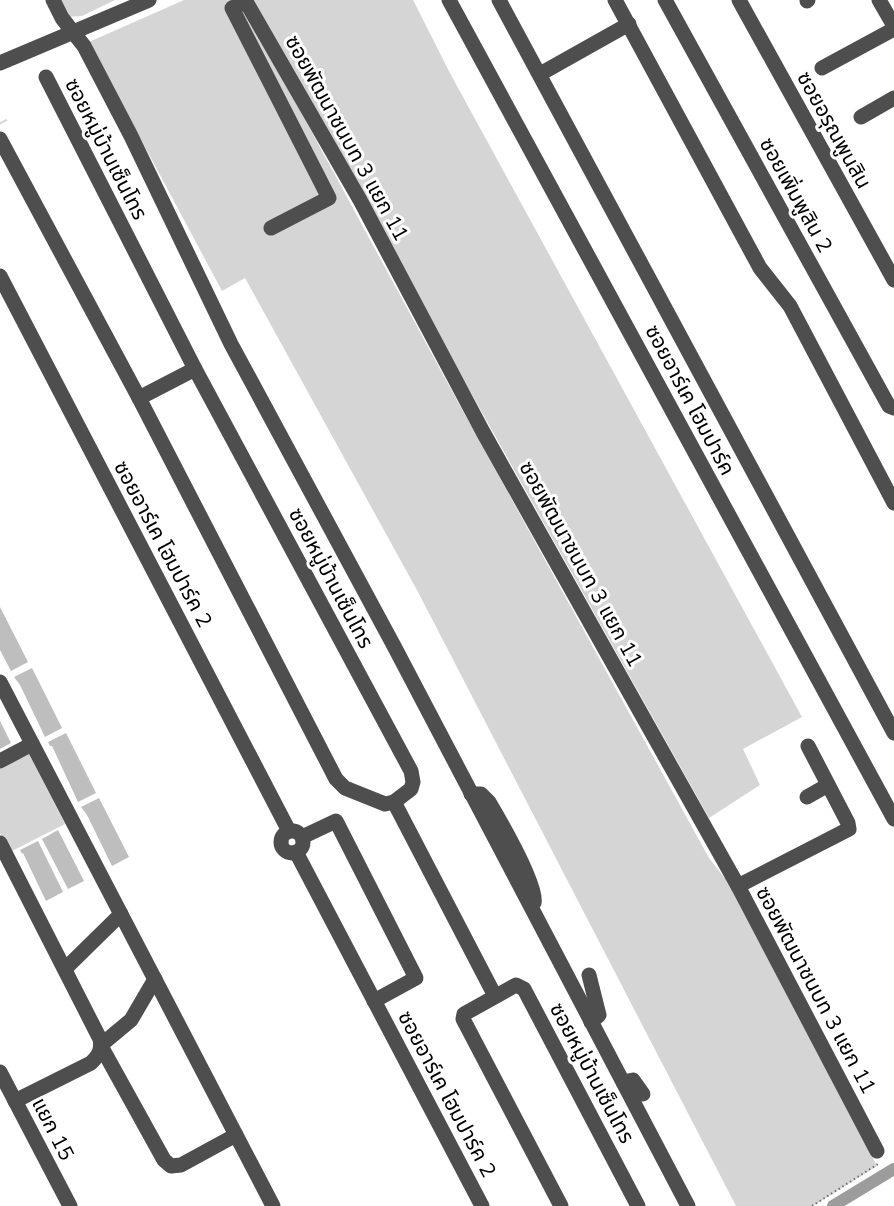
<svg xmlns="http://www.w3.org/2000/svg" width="894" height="1206" font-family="'Nunito Sans','Noto Sans Thai',sans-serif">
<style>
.green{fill:#d5d5d5}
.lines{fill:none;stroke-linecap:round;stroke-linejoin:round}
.canal{stroke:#9c9c9c;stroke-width:12}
.building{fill:#bebebe}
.minor-tunnel{stroke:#d9d9d9;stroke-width:15;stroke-dasharray:15 8;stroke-linecap:butt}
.path{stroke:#707070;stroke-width:2;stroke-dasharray:1.5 3;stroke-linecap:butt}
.minor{stroke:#4e4e4e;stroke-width:15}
.labels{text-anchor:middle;stroke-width:6;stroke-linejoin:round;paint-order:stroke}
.street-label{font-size:21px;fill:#000;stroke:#fff}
</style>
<rect width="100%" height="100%" fill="#fff"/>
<g class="green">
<path d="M60,0h55l-33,16 -14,1z"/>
<path d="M184,0h55l10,16 198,366 262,476 32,41 136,267 -64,40h-77l-318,-614 -173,-314 -23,13 -133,-249z"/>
<path d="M251,0h162l38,75 351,642 -59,32 17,36 -51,33z"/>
<path d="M28,752l37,72 -55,28 -10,-19v-67z"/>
</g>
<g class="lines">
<path class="canal" d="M833,1206l61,-37"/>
</g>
<g class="building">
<path d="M0,607l28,55 -17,9 -11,-21z"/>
<path d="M32,668l30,60 -17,9 -25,-52 -6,-8z"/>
<path d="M0,721l11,22 -11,6z"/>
<path d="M66,733l30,60 -18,9 -26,-56h-2l-2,-4z"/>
<path d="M99,798l30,59 -17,9 -25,-51 -6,-8z"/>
<path d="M58,830l26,51 -16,8 -26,-50z"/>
<path d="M38,841l25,51 -17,9 -23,-48 -1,1 -2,-4z"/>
</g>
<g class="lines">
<path class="minor-tunnel" d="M0,122l1,2"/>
<path class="path" d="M812,1206l66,-42"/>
<g class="minor">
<path d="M53,0l9,18 22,28 47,90 100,208 163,302 294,560"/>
<path d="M245,0l115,200 123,232 255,454 139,265"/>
<path d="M449,0l445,819"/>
<path d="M499,0l395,733"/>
<path d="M615,0l145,268 30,38 104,197"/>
<path d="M665,0l220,399 4,7 5,2"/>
<path d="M739,0l155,280"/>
<path d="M879,0l15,26"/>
<path d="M807,1l1,-1"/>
<path d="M246,2l-14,6 97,190 -58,30"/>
<path d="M0,63l149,-63"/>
<path d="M822,68l72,-39"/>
<path d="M540,74l89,-50"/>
<path d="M861,117l33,-19"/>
<path d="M0,139l139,259 197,381 9,9 40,16 9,-2 17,-13 2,-7 -2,-11 -216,-402 -149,-292"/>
<path d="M0,276l289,555"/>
<path d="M139,398l56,-29"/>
<path d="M0,682l273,524"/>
<path d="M0,761l32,-17"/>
<path d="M471,794h10l8,8c10,17 50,86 45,101"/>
<path d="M807,797l21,-12"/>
<path d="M394,802l101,194"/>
<circle cx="292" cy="842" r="11"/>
<path d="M302,837l34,-16 80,157 -42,23"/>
<path d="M0,843l100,196c2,11 -1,16 -9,24l-76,38"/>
<path d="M296,852l186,354"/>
<path d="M738,886l111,-57 -1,-6 -40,-77"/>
<path d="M65,969l56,-55"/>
<path d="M589,975l10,40 -8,7"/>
<path d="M101,1045l30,-25 24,-41"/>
<path d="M102,1048l62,112 7,6 10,-1 55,-30"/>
<path d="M0,1072l70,134"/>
<path d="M623,1082l10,-2 10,14"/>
<path d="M561,1206l-98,-187 1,-5 52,-29 8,4 114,217"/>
</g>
</g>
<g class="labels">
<g class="street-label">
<text transform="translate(834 130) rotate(61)" y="7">ซอยอรุณพูนสิน</text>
<text transform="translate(347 138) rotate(61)" y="7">ซอยพัฒนาชนบท 3 แยก 11</text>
<text transform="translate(106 149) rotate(63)" y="7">ซอยหมู่บ้านเซ็นโทร</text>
<text transform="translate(796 195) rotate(61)" y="7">ซอยเพิ่มพูสิน 2</text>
<text transform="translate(690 400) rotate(62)" y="7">ซอยอาร์เค โฮมปาร์ค</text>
<text transform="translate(163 544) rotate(62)" y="7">ซอยอาร์เค โฮมปาร์ค 2</text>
<text transform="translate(581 564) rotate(61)" y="7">ซอยพัฒนาชนบท 3 แยก 11</text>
<text transform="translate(331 578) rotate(62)" y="7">ซอยหมู่บ้านเซ็นโทร</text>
<text transform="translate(816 990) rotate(62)" y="7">ซอยพัฒนาชนบท 3 แยก 11</text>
<text transform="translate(592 1073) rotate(62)" y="7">ซอยหมู่บ้านเซ็นโทร</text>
<text transform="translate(447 1094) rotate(62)" y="7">ซอยอาร์เค โฮมปาร์ค 2</text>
<text transform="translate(53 1129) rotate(63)" y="7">แยก 15</text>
</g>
</g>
</svg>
